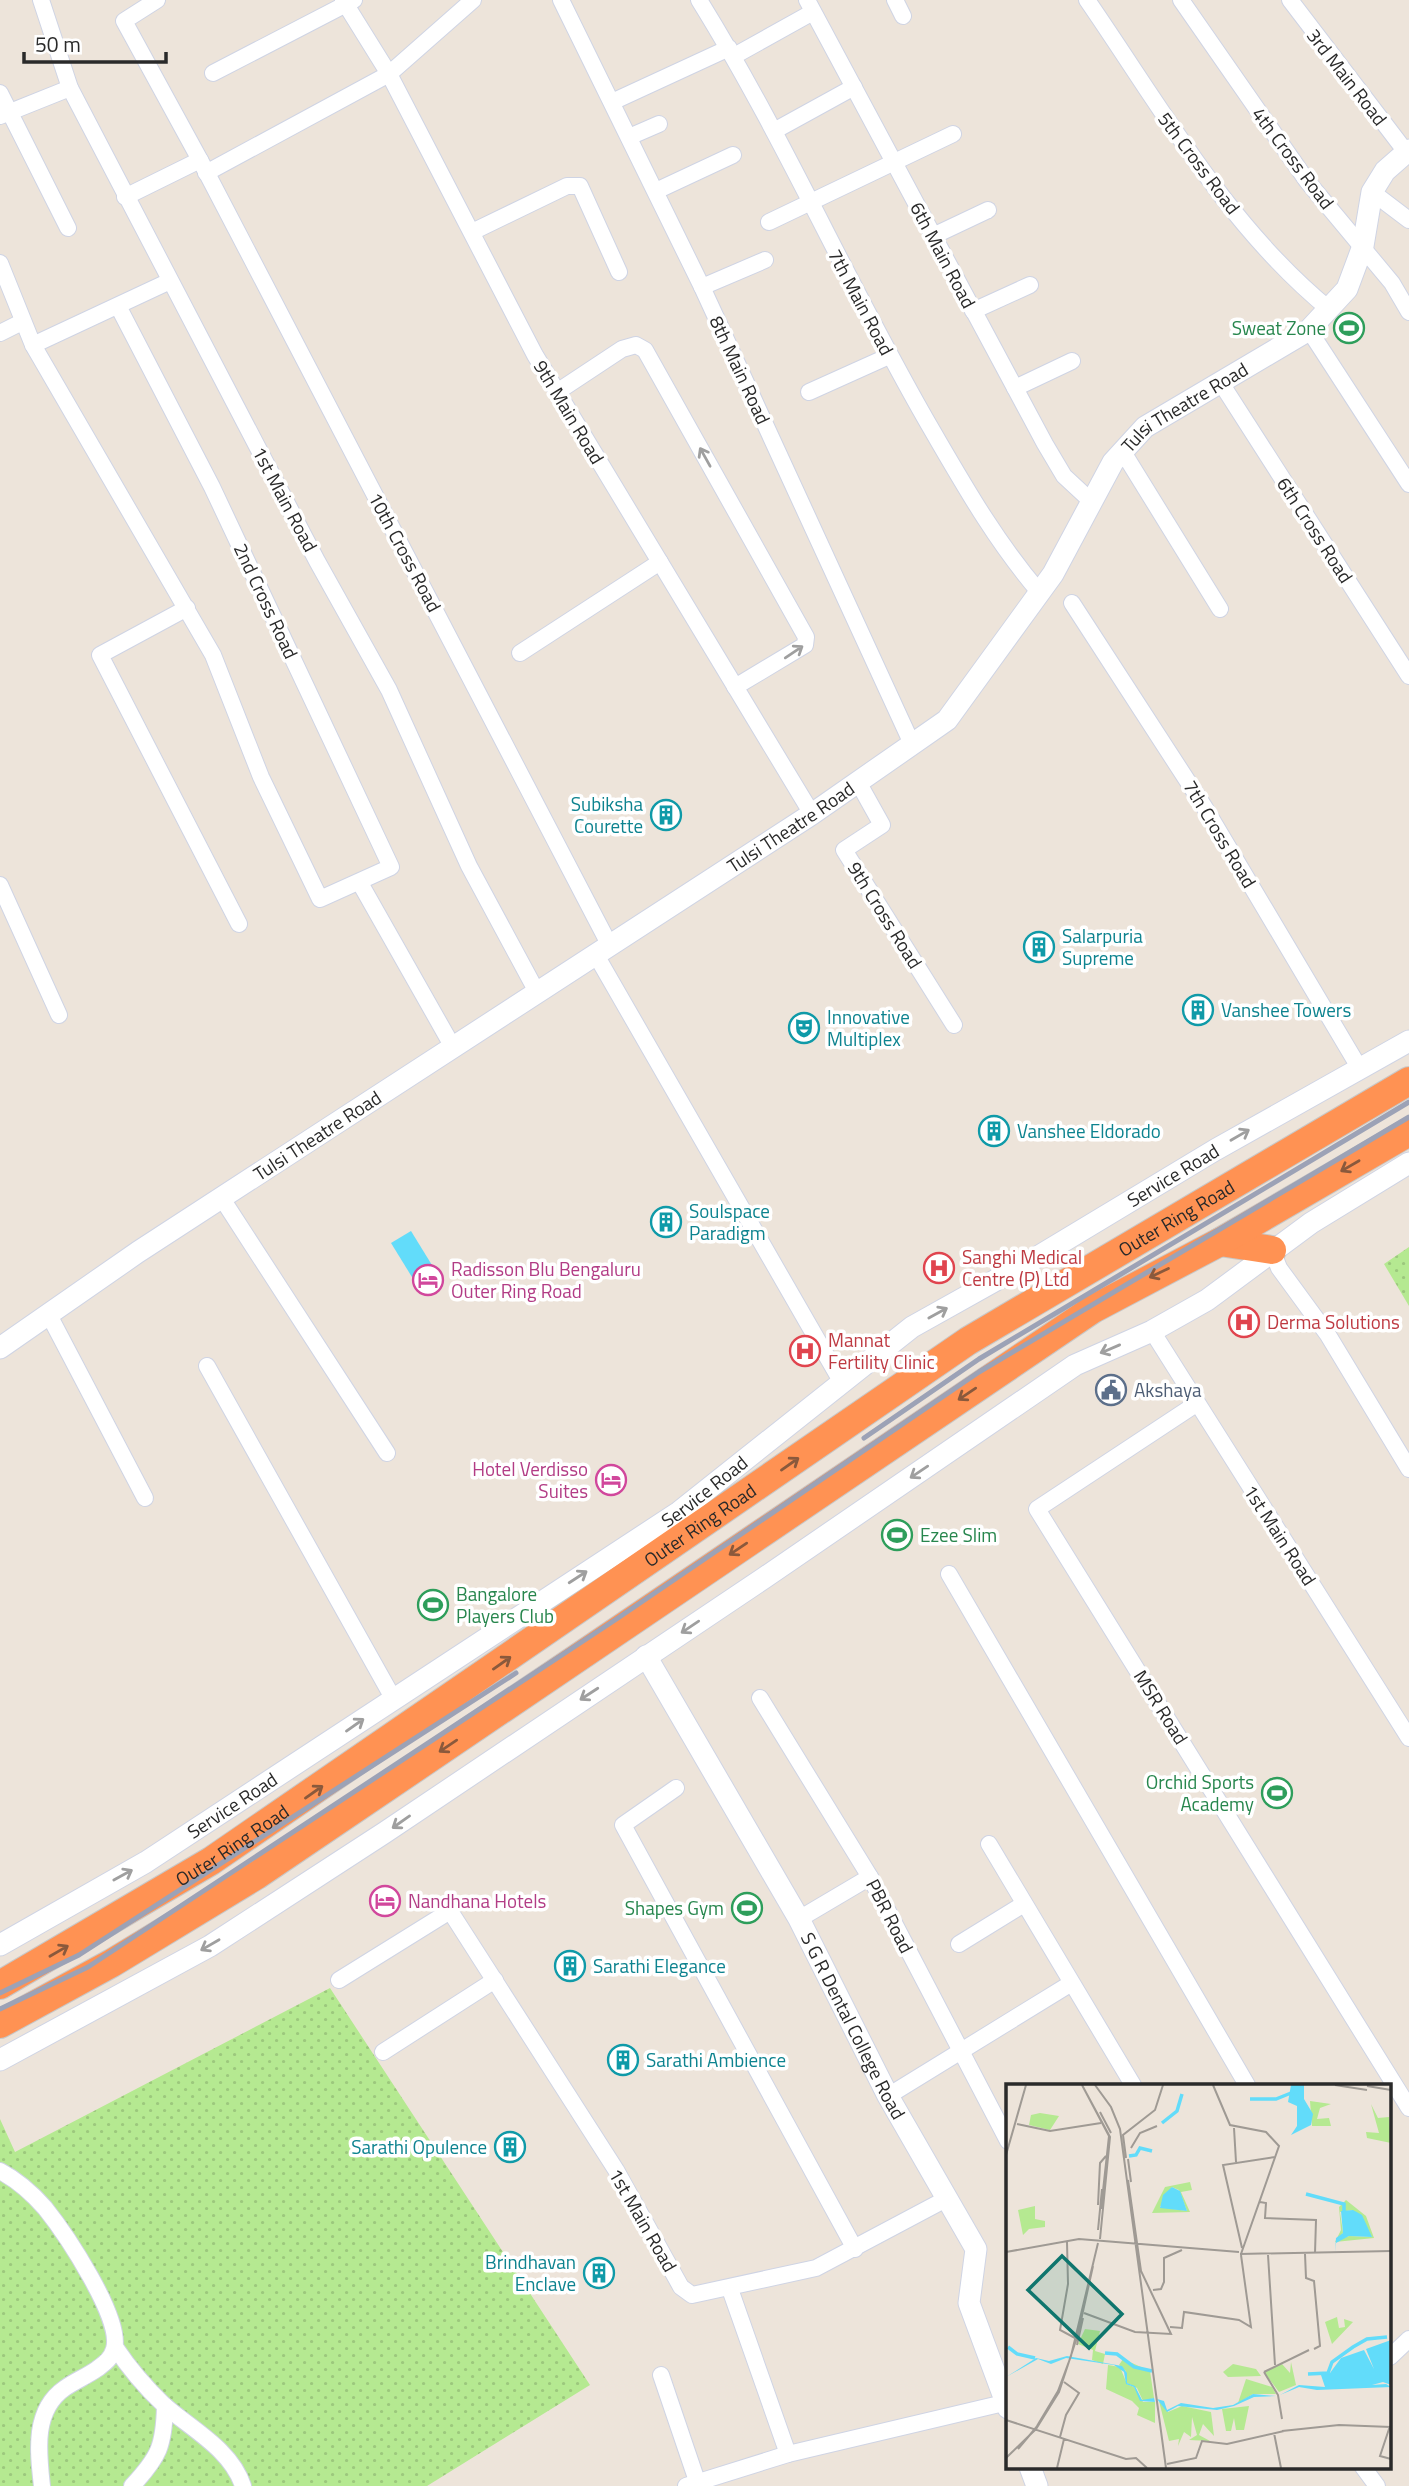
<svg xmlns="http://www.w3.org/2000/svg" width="1409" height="2486" font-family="'Titillium Web',sans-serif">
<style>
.grass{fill:url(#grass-dots)}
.water{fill:#62dcfa}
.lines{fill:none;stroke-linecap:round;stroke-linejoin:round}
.street-casing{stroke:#cfd4e4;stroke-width:18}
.secondary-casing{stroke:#cfd4e4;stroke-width:23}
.highway-casing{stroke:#c8c8c8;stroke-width:30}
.street{stroke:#fff;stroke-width:16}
.secondary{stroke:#fff;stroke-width:21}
.highway{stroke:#ff9253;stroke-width:28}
.rail{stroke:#9ca2b6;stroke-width:5}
.oneway{stroke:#9f9f9f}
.oneway2{stroke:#8a593c}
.labels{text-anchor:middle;stroke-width:7;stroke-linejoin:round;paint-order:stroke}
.street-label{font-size:19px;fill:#2a2a2a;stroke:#fff}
.leisure-label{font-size:19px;fill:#27864d;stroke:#fff;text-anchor:end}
.culture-label{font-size:19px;fill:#0d838f;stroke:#fff;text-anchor:start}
.health-label{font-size:19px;fill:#be3a42;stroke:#fff;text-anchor:start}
.hotel-label{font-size:19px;fill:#b23c85;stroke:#fff;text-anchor:start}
.service-label{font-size:19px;fill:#4e5e75;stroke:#fff;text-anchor:start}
.inset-river{fill:none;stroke:#62dcfa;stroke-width:3.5}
.inset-road{fill:none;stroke:#9f9a94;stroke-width:2}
.view{fill:#0f766e;fill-opacity:0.15;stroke:#0f766e;stroke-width:3.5}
.inset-edge{fill:none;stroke:#2a2a2a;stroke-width:3.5}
</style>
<defs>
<pattern id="grass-dots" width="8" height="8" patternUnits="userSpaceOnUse" patternTransform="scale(1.75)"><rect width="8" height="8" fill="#b5e991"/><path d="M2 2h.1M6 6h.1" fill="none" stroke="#9cc87d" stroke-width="1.8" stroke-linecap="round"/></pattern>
</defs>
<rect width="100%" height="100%" fill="#ede4da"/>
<g class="grass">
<path d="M1409,1247v59l-25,-42z"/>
<path d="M330,1988l260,397 -163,101h-427v-367l15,33z"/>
</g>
<path class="water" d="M411,1231l24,39 -20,12 -24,-39z"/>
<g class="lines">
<g class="street-casing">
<g id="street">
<path d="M41,0l29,88 247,473 72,129 80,176 69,128"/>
<path d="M343,0l46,74 146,281 277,459"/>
<path d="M561,0l141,287 210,457"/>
<path d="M699,0c85,137 149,285 230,425 35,60 65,114 111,168"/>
<path d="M807,0l238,444 19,32 28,26"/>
<path d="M895,0l8,16"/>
<path d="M1087,0c74,107 140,226 243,310"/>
<path d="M1181,0l126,181 85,102 17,29"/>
<path d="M1290,0l116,152"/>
<path d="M734,56l79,-44"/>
<path d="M213,73l141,-73"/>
<path d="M0,93l68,135"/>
<path d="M612,102l117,-54"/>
<path d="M0,116l70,-28"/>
<path d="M774,131l80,-44"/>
<path d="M629,137l30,-13"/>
<path d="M200,160l409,784"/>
<path d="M206,173l183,-99 84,-74"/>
<path d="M656,191l77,-36"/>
<path d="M1372,192l37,28"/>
<path d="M125,197l75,-37 -76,-139 33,-21"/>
<path d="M769,222l184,-88"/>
<path d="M472,232l95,-46h13l39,86"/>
<path d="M933,236l55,-26"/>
<path d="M0,263l33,82 180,310 48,122 59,122 71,-32 -179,-380 -94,-181"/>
<path d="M702,287l63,-27"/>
<path d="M973,311l57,-26"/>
<path d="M1309,330l100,154"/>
<path d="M0,333l22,-11"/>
<path d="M33,345l137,-64"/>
<path d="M1221,383l188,293"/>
<path d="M1015,388l57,-27"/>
<path d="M557,392l65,-43 14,-4 9,5 161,287 -1,8 -70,42"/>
<path d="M809,392l80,-36"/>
<path d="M1123,452l97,157"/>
<path d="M1072,603l133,205 155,261"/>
<path d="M187,608l-87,47 139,269"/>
<path d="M520,653l140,-91"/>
<path d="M858,782l24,43 -38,25 110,175"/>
<path d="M360,883l94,166"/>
<path d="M0,885l59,130"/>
<path d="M596,955l245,426"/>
<path d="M221,1197l166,256"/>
<path d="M1272,1250l7,18 49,67 81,134"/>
<path d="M49,1315l96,183"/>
<path d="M1152,1331l257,407"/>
<path d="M207,1366l186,332"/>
<path d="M1196,1404l-159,105 372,599"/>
<path d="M949,1574l298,511"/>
<path d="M760,1698l110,179 138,264"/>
<path d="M676,1788l-53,37 232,424"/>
<path d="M989,1844l144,241"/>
<path d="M799,1919l71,-42"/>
<path d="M959,1944l65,-40"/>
<path d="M339,1980l111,-69 166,259 65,117 11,8 124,-27 130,-69"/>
<path d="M383,2052l112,-72"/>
<path d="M888,2096l182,-112"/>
<path d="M0,2171c17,9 32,22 45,37 20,25 78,111 69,141 -3,10 -9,14 -17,20 -10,7 -22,12 -32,19 -32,22 -27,63 -23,98"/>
<path d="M730,2289l58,165"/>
<path d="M115,2347c14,21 30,40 49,58 27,24 67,44 79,81"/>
<path d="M1390,2357l19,-18"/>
<path d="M661,2375l36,106"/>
<path d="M1363,2467l14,19"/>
<path d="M132,2486c27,-29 32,-40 33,-80"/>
<path d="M686,2486l102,-32 220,-52"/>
</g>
</g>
<g class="secondary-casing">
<g id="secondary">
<path id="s1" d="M0,1348l138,-96 674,-438 135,-94 106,-146 60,-112 32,-35 164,-97 38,-41 16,-43 9,-54 13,-21 24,-21"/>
<path id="s2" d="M646,1656l153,263 89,177 88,153 -7,54 39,105"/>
<path id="s3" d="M0,1945l146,-83 533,-350 233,-185 127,-71 176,-106 194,-109"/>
<path d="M0,2060l210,-114 174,-113 380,-255 311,-213 77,-34 55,-31 104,-77 98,-60"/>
<path d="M1030,2467l7,19"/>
</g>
</g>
<g class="highway-casing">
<g id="highway">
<path d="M1220,1242l52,8"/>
<path id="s4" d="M0,1985l211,-124 757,-520 441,-260"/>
<path d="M0,2024l112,-61 145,-88 836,-566 127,-67 189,-110"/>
</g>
</g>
<use href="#street" class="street"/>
<use href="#secondary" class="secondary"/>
<use href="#highway" class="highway"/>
<g class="rail">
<path d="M864,1438l115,-79 430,-257"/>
<path d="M0,1993l79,-38 437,-282"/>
<path d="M0,2009l88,-42 530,-349 361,-246 430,-255"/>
</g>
</g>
<defs><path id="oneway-shaft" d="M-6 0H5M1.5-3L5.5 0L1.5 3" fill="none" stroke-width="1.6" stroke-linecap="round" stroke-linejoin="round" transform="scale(1.75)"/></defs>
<g class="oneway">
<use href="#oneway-shaft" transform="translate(705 457) rotate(-119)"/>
<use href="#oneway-shaft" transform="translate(794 652) rotate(-34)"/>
<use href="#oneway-shaft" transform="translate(1240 1135) rotate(-30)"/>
<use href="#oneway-shaft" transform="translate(938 1313) rotate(-29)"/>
<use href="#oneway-shaft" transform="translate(1110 1349) rotate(157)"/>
<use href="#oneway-shaft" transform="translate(919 1472) rotate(146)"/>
<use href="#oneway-shaft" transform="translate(578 1577) rotate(-33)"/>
<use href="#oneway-shaft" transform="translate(690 1627) rotate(146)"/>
<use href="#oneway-shaft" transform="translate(589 1694) rotate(147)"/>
<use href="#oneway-shaft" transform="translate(355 1725) rotate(-35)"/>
<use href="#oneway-shaft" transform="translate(401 1822) rotate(145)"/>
<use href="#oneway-shaft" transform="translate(123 1875) rotate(-29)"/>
<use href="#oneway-shaft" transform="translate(210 1945) rotate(150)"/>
</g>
<g class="oneway2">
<use href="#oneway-shaft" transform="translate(1350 1166) rotate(150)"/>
<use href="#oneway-shaft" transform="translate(1159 1273) rotate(154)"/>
<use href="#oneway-shaft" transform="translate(967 1394) rotate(146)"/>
<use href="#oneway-shaft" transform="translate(790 1464) rotate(-35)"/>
<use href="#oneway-shaft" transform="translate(738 1549) rotate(146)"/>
<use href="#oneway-shaft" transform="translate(502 1663) rotate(-35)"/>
<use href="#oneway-shaft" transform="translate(448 1746) rotate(146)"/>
<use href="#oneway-shaft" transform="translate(314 1792) rotate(-35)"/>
<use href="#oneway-shaft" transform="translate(59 1951) rotate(-30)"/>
</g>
<defs>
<g id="stadium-ring" transform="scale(1.575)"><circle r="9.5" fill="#fff" stroke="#2e9e5b" stroke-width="1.5"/><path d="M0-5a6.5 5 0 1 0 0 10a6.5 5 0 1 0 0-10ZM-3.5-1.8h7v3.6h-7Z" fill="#2e9e5b"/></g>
<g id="building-ring" transform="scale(1.575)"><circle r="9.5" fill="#fff" stroke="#0f9aa8" stroke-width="1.5"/><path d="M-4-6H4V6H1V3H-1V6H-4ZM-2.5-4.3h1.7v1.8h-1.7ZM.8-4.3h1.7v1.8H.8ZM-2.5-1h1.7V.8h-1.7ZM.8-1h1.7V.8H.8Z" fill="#0f9aa8"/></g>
<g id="theatre-ring" transform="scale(1.575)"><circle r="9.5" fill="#fff" stroke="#0f9aa8" stroke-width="1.5"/><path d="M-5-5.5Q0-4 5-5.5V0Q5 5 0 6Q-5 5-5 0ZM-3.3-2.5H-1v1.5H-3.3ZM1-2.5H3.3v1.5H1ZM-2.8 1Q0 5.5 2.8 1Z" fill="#0f9aa8"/></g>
<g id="hospital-ring" transform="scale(1.575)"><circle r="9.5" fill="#fff" stroke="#e0444e" stroke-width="1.5"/><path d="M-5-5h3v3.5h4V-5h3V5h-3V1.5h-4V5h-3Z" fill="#e0444e"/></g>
<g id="hotel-ring" transform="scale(1.575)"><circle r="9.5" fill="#fff" stroke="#d1479c" stroke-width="1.5"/><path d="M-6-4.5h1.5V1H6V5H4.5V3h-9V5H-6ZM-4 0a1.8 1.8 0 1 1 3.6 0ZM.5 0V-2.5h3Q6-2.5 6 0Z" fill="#d1479c"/></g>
<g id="civic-ring" transform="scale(1.575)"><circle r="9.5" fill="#fff" stroke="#5c6f8a" stroke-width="1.5"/><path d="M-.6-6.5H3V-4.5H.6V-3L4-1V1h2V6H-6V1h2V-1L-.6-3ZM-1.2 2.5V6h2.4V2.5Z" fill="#5c6f8a"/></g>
</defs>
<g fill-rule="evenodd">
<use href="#stadium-ring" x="1349" y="328"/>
<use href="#building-ring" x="666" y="815"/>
<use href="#building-ring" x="1039" y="947"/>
<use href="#building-ring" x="1198" y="1010"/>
<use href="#theatre-ring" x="804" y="1028"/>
<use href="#building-ring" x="994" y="1131"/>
<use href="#building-ring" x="666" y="1222"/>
<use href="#hospital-ring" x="939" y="1268"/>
<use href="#hotel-ring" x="428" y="1280"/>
<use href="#hospital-ring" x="1244" y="1322"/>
<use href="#hospital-ring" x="805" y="1351"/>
<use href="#civic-ring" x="1111" y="1390"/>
<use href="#hotel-ring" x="611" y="1480"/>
<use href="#stadium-ring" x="897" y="1535"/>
<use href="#stadium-ring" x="433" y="1605"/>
<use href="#stadium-ring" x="1277" y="1793"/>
<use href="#hotel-ring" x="385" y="1901"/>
<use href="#stadium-ring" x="747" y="1908"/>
<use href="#building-ring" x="570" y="1966"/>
<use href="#building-ring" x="623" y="2060"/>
<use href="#building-ring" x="510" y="2147"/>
<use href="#building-ring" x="599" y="2273"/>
</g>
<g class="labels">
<g class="street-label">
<text transform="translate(1347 77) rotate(52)" y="7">3rd Main Road</text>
<text transform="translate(1293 158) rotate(53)" y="7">4th Cross Road</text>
<text transform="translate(1199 163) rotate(53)" y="7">5th Cross Road</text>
<text transform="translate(943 255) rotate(62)" y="7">6th Main Road</text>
<text transform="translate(861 302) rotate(62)" y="7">7th Main Road</text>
<text transform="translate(740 370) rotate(65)" y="7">8th Main Road</text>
<text dy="7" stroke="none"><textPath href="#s1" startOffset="1535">Tulsi Theatre Road</textPath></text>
<text transform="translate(569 412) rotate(59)" y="7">9th Main Road</text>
<text transform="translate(285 499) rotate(62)" y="7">1st Main Road</text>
<text transform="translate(1315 530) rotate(57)" y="7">6th Cross Road</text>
<text transform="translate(405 552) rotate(62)" y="7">10th Cross Road</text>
<text transform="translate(266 601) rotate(65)" y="7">2nd Cross Road</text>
<text dy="7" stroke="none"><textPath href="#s1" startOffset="947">Tulsi Theatre Road</textPath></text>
<text transform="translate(1220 834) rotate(59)" y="7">7th Cross Road</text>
<text transform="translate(885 915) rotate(58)" y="7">9th Cross Road</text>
<text dy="7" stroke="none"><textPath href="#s1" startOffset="382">Tulsi Theatre Road</textPath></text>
<text dy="7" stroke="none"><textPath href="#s3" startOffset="1405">Service Road</textPath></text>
<text dy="7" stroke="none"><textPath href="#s4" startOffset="1405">Outer Ring Road</textPath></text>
<text dy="7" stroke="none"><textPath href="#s3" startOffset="838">Service Road</textPath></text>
<text dy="7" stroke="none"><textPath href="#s4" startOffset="838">Outer Ring Road</textPath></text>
<text transform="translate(1280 1535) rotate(57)" y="7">1st Main Road</text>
<text transform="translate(1161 1707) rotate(58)" y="7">MSR Road</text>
<text dy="7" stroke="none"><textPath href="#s3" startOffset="271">Service Road</textPath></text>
<text dy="7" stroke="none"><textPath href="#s4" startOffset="271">Outer Ring Road</textPath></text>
<text transform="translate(890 1916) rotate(63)" y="7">PBR Road</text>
<text dy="7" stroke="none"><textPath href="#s2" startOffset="424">S G R Dental College Road</textPath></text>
<text transform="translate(643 2220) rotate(60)" y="7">1st Main Road</text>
</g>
<g class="leisure-label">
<text x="1326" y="335">Sweat Zone</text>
<text x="920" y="1542" text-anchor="start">Ezee Slim</text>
<text x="456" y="1601" text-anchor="start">Bangalore<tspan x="456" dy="22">Players Club</tspan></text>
<text x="1254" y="1789">Orchid Sports<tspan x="1254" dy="22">Academy</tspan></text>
<text x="724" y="1915">Shapes Gym</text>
</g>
<g class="culture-label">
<text x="643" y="811" text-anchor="end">Subiksha<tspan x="643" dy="22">Courette</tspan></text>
<text x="1062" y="943">Salarpuria<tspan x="1062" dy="22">Supreme</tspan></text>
<text x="1221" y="1017">Vanshee Towers</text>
<text x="827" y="1024">Innovative<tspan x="827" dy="22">Multiplex</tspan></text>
<text x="1017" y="1138">Vanshee Eldorado</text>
<text x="689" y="1218">Soulspace<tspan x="689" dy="22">Paradigm</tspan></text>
<text x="593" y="1973">Sarathi Elegance</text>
<text x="646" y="2067">Sarathi Ambience</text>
<text x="487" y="2154" text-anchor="end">Sarathi Opulence</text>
<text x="576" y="2269" text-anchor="end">Brindhavan<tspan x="576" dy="22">Enclave</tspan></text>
</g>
<g class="health-label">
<text x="962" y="1264">Sanghi Medical<tspan x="962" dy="22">Centre (P) Ltd</tspan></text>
<text x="1267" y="1329">Derma Solutions</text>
<text x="828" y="1347">Mannat<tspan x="828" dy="22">Fertility Clinic</tspan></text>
</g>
<g class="hotel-label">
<text x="451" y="1276">Radisson Blu Bengaluru<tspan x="451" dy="22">Outer Ring Road</tspan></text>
<text x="588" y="1476" text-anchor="end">Hotel Verdisso<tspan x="588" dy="22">Suites</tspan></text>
<text x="408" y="1908">Nandhana Hotels</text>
</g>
<g class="service-label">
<text x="1134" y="1397">Akshaya</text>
</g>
</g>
<g transform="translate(1006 2084)">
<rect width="385" height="385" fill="#ede4da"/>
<path d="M304,17l21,3 -11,4 -3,11 12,-1 2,8h-19zM29,122v13l10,2v6l-16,2 -6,6 -5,-25zM331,233l2,11 6,-1 -1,-8 9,3 -21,22 -7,-22zM79,245l15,2 -5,20 10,3 -2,10 -11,-4 1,-10 -15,-6zM117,275l27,12 4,27 -11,3 -6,-13 -10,-5 -1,-12 -7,-6zM285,278l5,23 -17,7 -15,-20 18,-8 8,9zM227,280l23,5 5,7 -33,1 -5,-5zM102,281l12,2 7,17 7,3 9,15h12v21l-18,-8 2,-7 -7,-7 -26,-12zM240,295l26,8 4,7h-23l-15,9zM153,317l9,11 14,-6 29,6 3,24 -11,-12 -4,11 11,6 -21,-1 8,-5 -5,-18 -1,20 -7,-5 -6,14 1,-7 -10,2zM243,322l-5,24h-8l-2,-12 -3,13h-5l-4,-22z" fill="#b5e991"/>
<path d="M365,20l7,14 11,-1 2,26 -24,-5 -1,-6 13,1zM34,29l19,3 -9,14 -21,-5 2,-10z" fill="#b5e991"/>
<path d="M184,98l2,8 -11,2 9,20 -38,1 13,-26zM166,103l7,3 8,21 -27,-4zM340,116l20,16 8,22 -39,4 6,-12 -2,-23zM346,126l20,27 -23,-1 -13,5 7,-8 -3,-21z" fill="#b5e991" fill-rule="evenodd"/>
<path d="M285,1h13v14l9,15 -2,11 -20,10 6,-9v-20l-9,-4zM166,103l8,4 7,20 -27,-3 3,-13zM347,126l9,5 10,22 -23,-1 -13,7 -1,9 1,-14 7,-5 -2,-22zM385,256v45l-8,-3 -11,3 14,-1 5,3 -74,3 -18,-3 -19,8 19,-10 26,2 -4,-12 9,-2 11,-15 23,-8 10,19 -8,-20zM61,272l55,10 5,7v10l8,3 7,14 12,-2 1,4 -15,-1 -6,-14 -8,-3 -2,-12 -10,-7 -48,-7 -15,6 -13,-5 -32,18 30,-19 13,3zM247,310l23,2 -22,1 -20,9 -17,4 -39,-4 -11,6 -10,-13 7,2 3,9 14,-7 32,5 20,-3z" fill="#62dcfa"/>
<path class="inset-river" d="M244,15h26l15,-6M156,39l15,-12 5,-17M123,72l7,-1 4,-7 12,3M300,110l38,10v8M2,263l9,7 18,4M99,269l12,1 17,13 18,4M302,290l20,-1 4,-11 21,-15 14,-8 20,-2"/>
<path class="inset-road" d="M76,1l28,52 -10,102M76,1l27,51 -8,73M89,1l16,22 9,22 46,339M207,1l17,40 36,7 13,14 -38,108M329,1l32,5M361,2l24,4M94,28l11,21M11,40l33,7 51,-8M228,44l2,34M125,64l9,-15 17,-7M0,71l20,-70M120,74l-3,-23 32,-25 8,-25M122,75l3,23M254,118l6,1 -1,15 51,2 -1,33M92,121l2,-42 6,-7M92,146l4,-41M61,158l1,42 -8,46 15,8M236,164l-19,-83 52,-8M0,168l73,-13 160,13M234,170l151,-3M299,170l1,24 8,3 6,65 -6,3M262,171l7,110M147,206l8,-1 3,-7v-24l18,-8M78,229l51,19 36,2 -30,-63 -13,-91M164,243l12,1 2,-16 55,8 12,7 -10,-72M71,261l6,-27M258,288l45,-22M258,288l14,23 4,24M0,336l120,39 10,-1 11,10M31,342l21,-35 13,-35 27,-113M384,342l-10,30 11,3M276,347l57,-6 52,2M268,349l7,35M54,353l6,-22 13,-22 -15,-11M12,365l21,-25M0,374l30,-29 23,-37 19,-58 15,-68M161,380l29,-6 6,-17 25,3 57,-13M51,384l7,-29"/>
<path class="view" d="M56,172l60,58 -33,34 -61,-58z"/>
<rect width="385" height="385" class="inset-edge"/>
</g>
<path d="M24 52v10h142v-10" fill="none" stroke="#2a2a2a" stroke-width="3.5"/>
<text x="35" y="52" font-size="21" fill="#2a2a2a" stroke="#ffffff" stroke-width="5" paint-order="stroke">50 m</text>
</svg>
